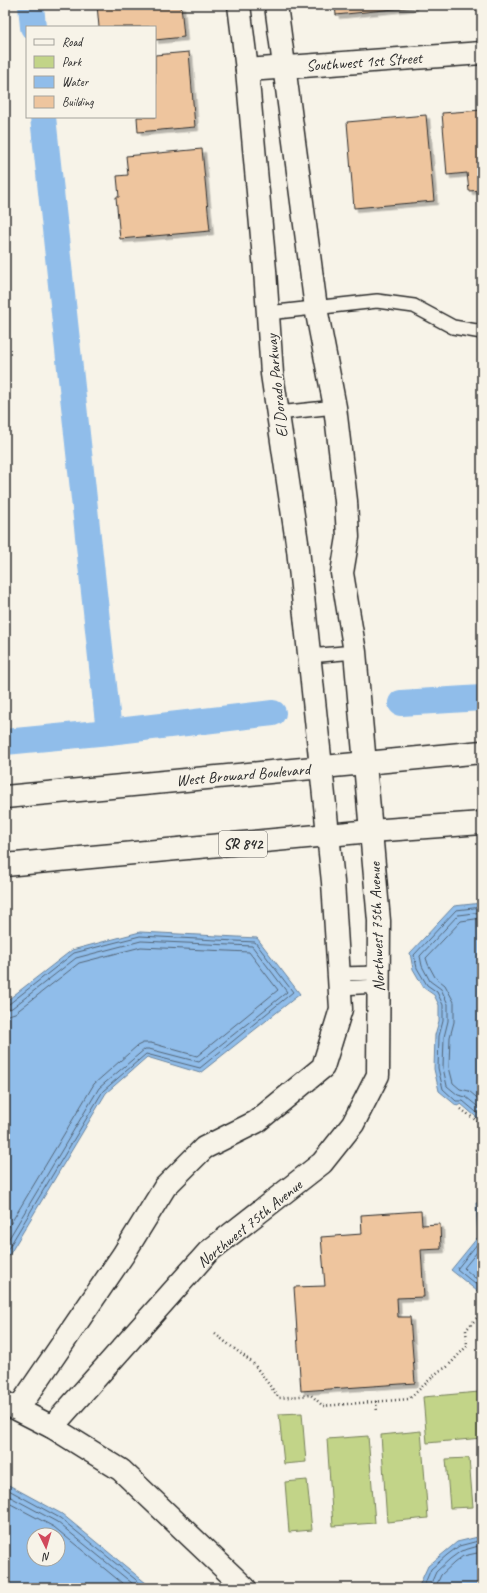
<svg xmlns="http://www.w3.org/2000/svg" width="487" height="1593" font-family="Caveat,sans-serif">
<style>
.green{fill:#c2d488;stroke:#76805a}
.water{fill:#90bdea;stroke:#68839e;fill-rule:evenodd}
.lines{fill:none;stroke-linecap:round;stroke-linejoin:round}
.shore{stroke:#536577;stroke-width:1}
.canal{stroke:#90bdea;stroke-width:26}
.building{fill:#eec59e;stroke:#2b2b2b;filter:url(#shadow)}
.service-casing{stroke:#2b2b2b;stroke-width:16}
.minor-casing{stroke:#2b2b2b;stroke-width:25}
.primary-casing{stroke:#2b2b2b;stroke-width:25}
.path{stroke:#2b2b2b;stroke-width:2.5;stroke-dasharray:1 3;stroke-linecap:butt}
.service{stroke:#f7f3e8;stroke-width:13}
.minor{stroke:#f7f3e8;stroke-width:22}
.primary{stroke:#f7f3e8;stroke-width:22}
.labels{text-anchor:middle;stroke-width:3;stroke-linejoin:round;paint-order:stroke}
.shield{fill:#f7f3e8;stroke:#686764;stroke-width:1}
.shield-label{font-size:15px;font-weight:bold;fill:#2b2b2b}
.street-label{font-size:16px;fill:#2b2b2b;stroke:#f7f3e8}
</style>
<defs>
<filter id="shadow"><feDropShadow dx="3.5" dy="3.5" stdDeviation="0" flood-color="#0004"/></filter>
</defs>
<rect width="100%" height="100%" fill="#f7f3e8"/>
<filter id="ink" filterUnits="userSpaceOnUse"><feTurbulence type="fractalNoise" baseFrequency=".025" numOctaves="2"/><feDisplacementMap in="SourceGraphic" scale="8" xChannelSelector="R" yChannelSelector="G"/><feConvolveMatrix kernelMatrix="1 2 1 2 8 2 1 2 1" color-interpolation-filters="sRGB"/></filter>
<g filter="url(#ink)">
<g class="green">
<path d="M479,1392l3,46 -55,5 -4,-46z"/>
<path d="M302,1413l4,49 -22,2 -5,-50z"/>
<path d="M421,1431l7,87 -41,4 -6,-87z"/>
<path d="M368,1436l7,87 -42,3 -6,-87z"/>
<path d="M469,1458l4,49 -23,1 -4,-49z"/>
<path d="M307,1480l5,50 -23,2 -4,-50z"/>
</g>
<g class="water">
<path d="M482,903v219l-21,-18 -4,2 -18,-15 -5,-22 1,-34 4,-14v-16l-5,-10 -10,-7 -11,-19 -3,-16 44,-47z"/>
<path d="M140,932l117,6 43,56 -100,79 -53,-16 -41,36 -101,169v-260l67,-52z"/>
<path d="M476,1203h6v82l-5,6 -26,-21 27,-33z"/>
<path d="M5,1483l57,31 90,74h-147zM34,1535h24v24h-24z"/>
<path d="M482,1536v47l-4,5h-60l10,-22 17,-14 12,-10z"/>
</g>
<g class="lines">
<g class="shore">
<path d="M482,907l-26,3 -42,45 3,13 10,17 10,7 6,13v16l-4,15 -1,32 5,21 13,12h7l19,16"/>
<path d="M482,912l-24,3 -38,41 2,10 8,15 11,8 7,15v17l-4,16 -1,31 4,18 11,9 8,2 16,13"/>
<path d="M482,918l-21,3 -35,37 2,6 7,13 10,8 9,17v20l-4,15 -1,30 4,16 7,6 9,2 13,11"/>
<path d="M5,1005l4,-1 65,-51 66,-17 115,6 38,50 -93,76 -54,-14 -43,37 -98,163"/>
<path d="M5,1010l7,-2 64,-50 65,-17 111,5 35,46 -88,70 -50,-13h-4l-46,39 -94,157"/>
<path d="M5,1016l10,-3 64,-50 62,-16 108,5 29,38 -81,66 -46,-13h-8l-6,3 -43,38 -89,149"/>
<path d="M482,1238l-25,31 18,15 7,-2"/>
<path d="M482,1246l-18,22 11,10 7,-1"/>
<path d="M5,1488l55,30 86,70"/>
<path d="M5,1494l52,28 81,66"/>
<path d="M5,1501l49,26 74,61"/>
<path d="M423,1588l8,-19 16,-14 12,-9 23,-6"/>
<path d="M429,1588l7,-16 14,-13 11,-8 21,-6"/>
<path d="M435,1588l6,-13 13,-12 9,-7 19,-4"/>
</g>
<g class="canal">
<path d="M31,5l2,22"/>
<path d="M43,117l66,615"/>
<path d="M401,703l81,-5"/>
<path d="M5,742l104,-10 164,-19"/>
</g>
</g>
<g class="building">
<path d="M97,5h84l3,32 -29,3v-13h-56z"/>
<path d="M335,5h79v2l-78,8z"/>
<path d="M189,52l6,75 -57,5 -1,-15h18v-62z"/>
<path d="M482,110v80l-13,1 -2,-18 -20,2 -5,-62z"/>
<path d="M426,115l8,86 -80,7 -7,-86z"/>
<path d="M202,149l8,82 -90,8 -4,-42h3l-2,-21 11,-1 -2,-19z"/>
<path d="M421,1211l1,14 18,-1 1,25 -20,1 3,47 -27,1 1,19h12l5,66 -114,8 -7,-104 31,-1 -4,-49 41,-3 -1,-19z"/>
</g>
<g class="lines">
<g class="service-casing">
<g id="service">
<path d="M268,313l109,-12 37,5 39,21 29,5"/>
<path d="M278,413l57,-6"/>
<path d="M309,656l46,-4"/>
<path d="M339,974l40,-1"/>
<path d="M340,988l39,-2"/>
</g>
</g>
<g class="minor-casing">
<g id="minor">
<path d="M247,70l235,-17"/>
<path d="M5,1403l47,24 69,43 124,118"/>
<path d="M18,1409l105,-154 42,-68 39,-39 52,-26 67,-55 18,-58 -8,-127 -12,-115 -23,-218 -26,-175 -7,-104 -18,-200 -8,-65"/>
<path d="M52,1427l156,-175 114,-89 31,-39 25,-49 1,-154 -24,-269 -13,-79 6,-36 -2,-36 -11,-94 -19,-99 -40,-303"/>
</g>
</g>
<g class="primary-casing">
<g id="primary">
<path d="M5,797l477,-45"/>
<path d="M5,865l366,-34 111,-8"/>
</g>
</g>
<g class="path">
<path d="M461,1109l21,16"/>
<path d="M475,1150l7,-1"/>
<path d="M215,1334l38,29 26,35 32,-3 12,11 86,-7 30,-28 8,-4 20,-21 -1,-16 16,-18"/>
<path d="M376,1401l1,11"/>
</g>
<use href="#service" class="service"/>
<use href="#minor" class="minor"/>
<use href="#primary" class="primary"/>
</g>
</g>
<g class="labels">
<rect class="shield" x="219" y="831" width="48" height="26" rx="3"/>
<g class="shield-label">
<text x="243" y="849">SR 842</text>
</g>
<g class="street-label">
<text transform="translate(364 61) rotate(-4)" y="6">Southwest 1st Street</text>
<text transform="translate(276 386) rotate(-96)" y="6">El Dorado Parkway</text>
<text transform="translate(243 774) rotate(-5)" y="6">West Broward Boulevard</text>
<text transform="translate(376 927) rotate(-92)" y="6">Northwest 75th Avenue</text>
<text transform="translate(249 1223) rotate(-39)" y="6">Northwest 75th Avenue</text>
</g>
</g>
<rect width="487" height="1593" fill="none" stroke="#f7f3e8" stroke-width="20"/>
<rect x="10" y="10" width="467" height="1573" fill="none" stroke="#2b2b2b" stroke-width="1.5" filter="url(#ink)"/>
<rect x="26" y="26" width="130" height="92" fill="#f7f3e8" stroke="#a5a39c"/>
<rect x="34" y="39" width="20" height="6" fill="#f7f3e8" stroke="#a5a39c"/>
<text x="62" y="46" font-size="12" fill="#2b2b2b">Road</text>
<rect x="34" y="56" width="20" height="12" fill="#c2d488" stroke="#a5a39c"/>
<text x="62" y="66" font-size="12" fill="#2b2b2b">Park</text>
<rect x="34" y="76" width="20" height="12" fill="#90bdea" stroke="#a5a39c"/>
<text x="62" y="86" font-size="12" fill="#2b2b2b">Water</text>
<rect x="34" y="96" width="20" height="12" fill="#eec59e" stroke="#a5a39c"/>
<text x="62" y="106" font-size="12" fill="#2b2b2b">Building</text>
<g transform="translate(46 1547) rotate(175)"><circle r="19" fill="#f7f3e8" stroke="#a5a39c"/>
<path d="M0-3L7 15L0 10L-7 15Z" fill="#d1495b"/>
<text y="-6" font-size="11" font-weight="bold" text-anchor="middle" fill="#2b2b2b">N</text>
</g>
</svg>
